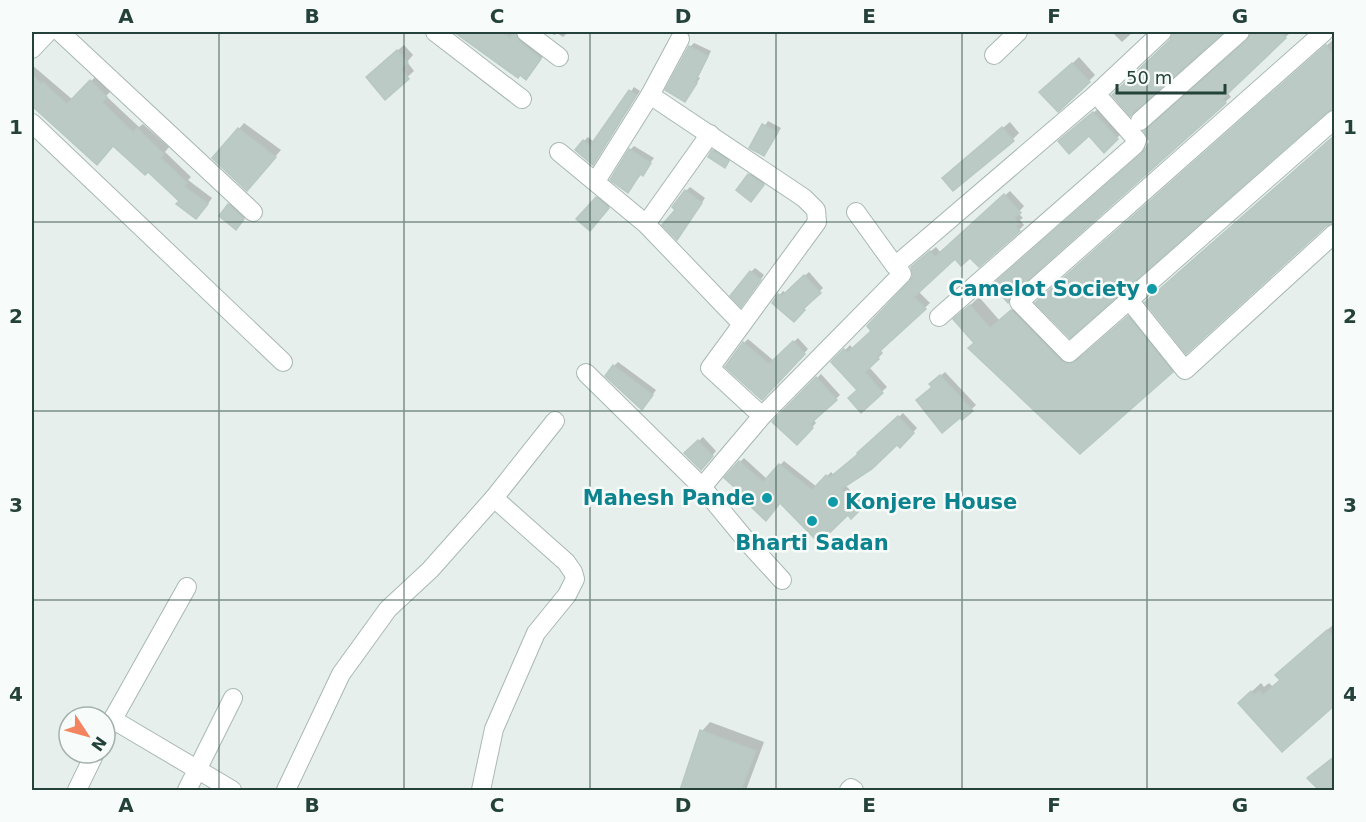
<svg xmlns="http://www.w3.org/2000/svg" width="1366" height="822" font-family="'DejaVu Sans',sans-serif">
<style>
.shadow{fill:#0003}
.building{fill:#bbcac4;stroke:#b8c9c2;stroke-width:1.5}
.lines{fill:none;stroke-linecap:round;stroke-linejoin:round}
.minor-casing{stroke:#a8b8b2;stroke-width:20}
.minor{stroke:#fff;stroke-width:18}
.grid{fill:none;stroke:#24423a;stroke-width:1.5;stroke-opacity:0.55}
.culture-dot{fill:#0f9aa8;stroke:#f7fbf9;stroke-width:2}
.labels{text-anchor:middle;stroke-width:5;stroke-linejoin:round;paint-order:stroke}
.culture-label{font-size:21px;font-weight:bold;fill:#0d838f;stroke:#f7fbf9;text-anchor:end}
.neatline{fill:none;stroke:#24423a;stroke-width:2}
.grid-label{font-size:20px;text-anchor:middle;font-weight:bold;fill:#24423a}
</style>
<rect width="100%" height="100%" fill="#e6efeb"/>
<g class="shadow">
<path d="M457,32h70l22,17 -23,29 -6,-5 -2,3z"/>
<path d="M546,32h22l-5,5 -6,-4 -2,2z"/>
<path d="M1112,32h21l-11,10z"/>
<path d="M1174,32h48l-91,82 40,-74z"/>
<path d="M1252,32h39l-64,60 4,5 -6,5 -208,185 -4,9 -5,5 -14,-16 151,-132 107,-117z"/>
<path d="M1334,39v69l-2,-1 -286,187z"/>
<path d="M694,43l17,8 -13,26 2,1 -15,22 5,-53z"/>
<path d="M404,45l9,10 -6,7 7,9 -29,26 -11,-26z"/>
<path d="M1079,57l16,18 -6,6 -47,12z"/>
<path d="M32,65l41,35 23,-24 15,15 -5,5 33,31 4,-3 26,23 -4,5 26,25 -3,3 24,18 -10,14 -21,-11 -33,-31 -34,-26 -17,19 -65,-59z"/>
<path d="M634,87l6,4 -43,68 -13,-18 4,-4 7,6z"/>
<path d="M1098,109l23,25 -17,16 -15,-16 -25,3z"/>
<path d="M768,121l13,7 -17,27 -13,-8z"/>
<path d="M1010,122l9,11 -7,7 -61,31z"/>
<path d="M244,123l37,27 -29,33 -38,-25z"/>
<path d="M634,146l20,12 -26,33 2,-41z"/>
<path d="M718,147l14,10 -7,9 -12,-15z"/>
<path d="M754,171l13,9 -12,15 -6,-20z"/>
<path d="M690,187l15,11 -24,36 -4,-25 9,-18z"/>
<path d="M1010,191l14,15 -6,7 5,5 -3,2 4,5 -5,5 -49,26 -15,1 -37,34 12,12 -46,42 -3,6 2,2 -14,14 18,20 -26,24 -2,-22 -25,-27 16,-17 3,4 20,-18 39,-49 6,-20 18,-15 5,6z"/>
<path d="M601,194l11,9 -18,22 3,-27z"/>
<path d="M233,201l14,13 -7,10 -11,-19z"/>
<path d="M755,268l9,7 -19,26 6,-29z"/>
<path d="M809,272l14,16 -17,16 2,1 -14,15 -20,-18 9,-11 3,2z"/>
<path d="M979,297l21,24 21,-19 49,50 11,4 6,-3 50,-44 43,54 -100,89 -105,-110 -11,-31z"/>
<path d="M798,338l10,11 -46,49 -18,-55 4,-4 26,22z"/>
<path d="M618,362l38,28 -10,14 -32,-38z"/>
<path d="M945,372l31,33 -14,13 -31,-34z"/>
<path d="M821,374l19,21 -27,24 3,4 -19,20 -23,-21z"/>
<path d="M903,413l14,15 -17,18 -3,-4 -52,43 19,19 -13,12 -3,-3 -68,-12 -29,-1 -11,-38 4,-4 23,21 17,-18 33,26 14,-15 3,3 26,-21z"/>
<path d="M703,437l13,14 -11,13 -19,-11z"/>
<path d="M1334,624v79l-52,47 -33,-56 12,-11 3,4 5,-4 4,4 9,-7 4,-14z"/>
<path d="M710,722l54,20 -18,48h-65l21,-59z"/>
</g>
<g class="building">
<path d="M454,32h47l9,6 5,-6 4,9 22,18 -15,21 -6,-5 -2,3z"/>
<path d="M1173,32h51l-94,84 -18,-21 58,-55z"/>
<path d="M1251,32h29l6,6 -64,61 4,4 -214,191 -4,9 -16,-18 150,-132 8,-11 -6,-11 103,-91z"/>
<path d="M1326,45l9,14v50l-8,3 -257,226 -35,-35z"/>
<path d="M689,46l19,10 -13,26 2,1 -12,19 -20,-12z"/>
<path d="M397,50l11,13 -7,6 8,10 -24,21 -19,-23z"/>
<path d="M1072,63l18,19 -32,30 -19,-20z"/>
<path d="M32,75l9,9 2,-2 24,22 23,-24 17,17 -5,5 31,30 4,-4 27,26 -3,4 26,25 -3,3 24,18 -12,15 -20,-15 3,-3 -31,-29 -3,3 -32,-29 -16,19 -65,-59z"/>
<path d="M629,90l7,5 -43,70 -18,-15 8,-10 7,6z"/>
<path d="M1093,112l25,27 -14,14 -15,-17 -20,18 -11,-13z"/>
<path d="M762,124l16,8 -14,24 -15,-8z"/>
<path d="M1002,127l12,14 -61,50 -11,-13z"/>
<path d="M238,128l38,29 -29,34 -35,-33z"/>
<path d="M1335,135v88l-9,3 -140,128 -41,-52z"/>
<path d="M629,149l22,14 -8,13 -3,-2 -12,19 -18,-13z"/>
<path d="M712,150l17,11 -4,7 -17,-11z"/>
<path d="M748,174l16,11 -13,17 -15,-12z"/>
<path d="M685,190l17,13 -25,37 -15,-15 13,-15 -3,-3z"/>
<path d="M1004,194l17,19 -7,5 5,6 -3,2 4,5 -41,36 -9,-9 -9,8 -6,-7 -41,38 12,12 -46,42 1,1 -4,5 2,2 -14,13 18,21 -22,20 -13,-15 9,-8 -26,-28 13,-13 3,4 24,-22 -4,-5 43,-45 3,-5 -2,-9 19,-16 5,6z"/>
<path d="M596,197l13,11 -19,23 -14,-12z"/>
<path d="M228,204l16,15 -8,11 -17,-14z"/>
<path d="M750,271l11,9 -20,27 -11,-11z"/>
<path d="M804,275l17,18 -18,16 2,1 -11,12 -22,-19 6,-9 3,2 4,-3z"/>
<path d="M970,305l20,23 21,-18 50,51 5,3 10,-3 52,-45 45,56 -93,82 -112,-106 6,-5 -21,-24z"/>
<path d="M793,341l12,13 -43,46 -37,-33 18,-25 26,22z"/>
<path d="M613,365l40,30 -11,15 -37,-34z"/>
<path d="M940,375l33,36 -11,9 -2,-2 -18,15 -26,-33 16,-13 -3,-3z"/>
<path d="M816,377l21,23 -27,24 3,4 -16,17 -25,-23z"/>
<path d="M898,416l16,17 -14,15 -3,-3 -25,24 -31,20 20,20 -10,10 -3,-4 -27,26 -3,-5 -3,3 -35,-36 -14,18 -19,-18 2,-3 -25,-22 15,-17 24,21 16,-18 33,26 14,-15 3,3 29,-24 -1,-1z"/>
<path d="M698,440l15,16 -12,14 -17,-17z"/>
<path d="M1327,630l8,8v67l-53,47 -44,-49 13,-12 3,4 5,-4 4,4 17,-15 -5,-5z"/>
<path d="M700,730l56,21 -15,39h-61z"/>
<path d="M1335,756v34h-16l-12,-12z"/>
</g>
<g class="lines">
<g class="minor-casing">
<g id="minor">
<path d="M60,32l193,180"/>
<path d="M435,32l87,67"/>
<path d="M526,32l33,25"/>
<path d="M1324,32l-305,270 50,51 265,-233"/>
<path d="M32,49l16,-17"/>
<path d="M994,55l24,-23"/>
<path d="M650,95l154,103 12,12 1,12 -107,146 52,48"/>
<path d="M1140,121l100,-89"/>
<path d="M32,123l251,239"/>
<path d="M559,152l87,72 96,100"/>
<path d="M596,181l54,-86 30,-56"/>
<path d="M856,212l39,54 201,-172 66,-62"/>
<path d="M646,224l64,-90"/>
<path d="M1129,300l56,70 149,-136"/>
<path d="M939,317l196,-172 2,-5 -41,-46"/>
<path d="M586,373l116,114 48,58 32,35"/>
<path d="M702,487l60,-71 140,-142"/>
<path d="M112,719l120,71"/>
<path d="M105,733l82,-146"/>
<path d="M77,790l18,-37"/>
<path d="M187,790l46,-92"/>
<path d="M286,790l55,-116 47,-65 42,-39 64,-72 61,-77"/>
<path d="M481,790l13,-61 42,-96 31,-38 8,-16 -2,-7 -7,-10 -72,-64"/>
<path d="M849,790l2,-2 3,2"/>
</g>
</g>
<use href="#minor" class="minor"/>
</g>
<path class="grid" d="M219,32v758M404,32v758M590,32v758M776,32v758M962,32v758M1147,32v758M32,222h1302M32,411h1302M32,600h1302"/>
<g class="culture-dot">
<circle cx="1152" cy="289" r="6"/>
<circle cx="767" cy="498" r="6"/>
<circle cx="833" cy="502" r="6"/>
<circle cx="812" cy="521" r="6"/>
</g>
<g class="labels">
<g class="culture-label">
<text x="1140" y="296">Camelot Society</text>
<text x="755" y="505">Mahesh Pande</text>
<text x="845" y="509" text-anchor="start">Konjere House</text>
<text x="812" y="550" text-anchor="middle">Bharti Sadan</text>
</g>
</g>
<rect width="1366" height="822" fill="none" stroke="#f7fbf9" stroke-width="66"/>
<g transform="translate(87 735) rotate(126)"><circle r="28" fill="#f7fbf9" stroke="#a3b1ad" stroke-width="1.5"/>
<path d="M0-4.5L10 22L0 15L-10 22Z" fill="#f4845f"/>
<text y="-9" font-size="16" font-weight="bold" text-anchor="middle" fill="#24423a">N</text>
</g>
<path d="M1117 84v9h108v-9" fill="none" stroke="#24423a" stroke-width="3"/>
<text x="1126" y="84" font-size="18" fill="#24423a" stroke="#f7fbf9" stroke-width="4.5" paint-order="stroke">50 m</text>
<rect x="33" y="33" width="1300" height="756" class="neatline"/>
<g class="grid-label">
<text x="126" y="23">A</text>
<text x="312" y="23">B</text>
<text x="497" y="23">C</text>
<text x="683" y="23">D</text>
<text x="869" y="23">E</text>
<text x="1054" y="23">F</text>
<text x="1240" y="23">G</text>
<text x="16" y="134">1</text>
<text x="1350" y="134">1</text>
<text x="16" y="323">2</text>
<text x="1350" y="323">2</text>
<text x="16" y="512">3</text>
<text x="1350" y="512">3</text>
<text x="16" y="701">4</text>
<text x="1350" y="701">4</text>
<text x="126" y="812">A</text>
<text x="312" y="812">B</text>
<text x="497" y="812">C</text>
<text x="683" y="812">D</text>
<text x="869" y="812">E</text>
<text x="1054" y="812">F</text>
<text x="1240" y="812">G</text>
</g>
</svg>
